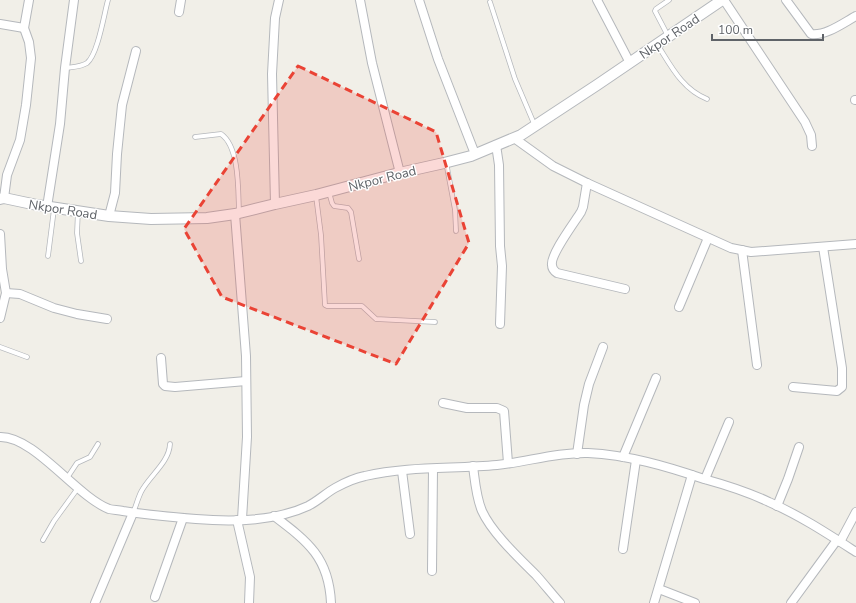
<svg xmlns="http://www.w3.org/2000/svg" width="856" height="603" font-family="'Nunito Sans',sans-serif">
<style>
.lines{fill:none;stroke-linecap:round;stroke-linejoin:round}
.service-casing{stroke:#b5b8bc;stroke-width:5.5}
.minor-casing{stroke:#b5b8bc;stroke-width:10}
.tertiary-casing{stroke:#b5b8bc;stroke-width:12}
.service{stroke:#fff;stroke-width:4}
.minor{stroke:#fff;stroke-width:8}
.tertiary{stroke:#fff;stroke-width:10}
.marked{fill:#ea4335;fill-opacity:0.2;stroke:#ea4335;stroke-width:3;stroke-dasharray:8 5;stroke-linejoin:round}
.labels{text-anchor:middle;stroke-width:3;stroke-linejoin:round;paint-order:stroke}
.street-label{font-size:13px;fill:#5f6368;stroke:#fff}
</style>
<rect width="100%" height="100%" fill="#f1efe8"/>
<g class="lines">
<g class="service-casing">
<g id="service">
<path d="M490,2l25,77 20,47"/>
<path d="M668,36l-13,-25 1,-2 13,-9"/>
<path d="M657,44c14,22 25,45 50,55"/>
<path d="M65,68c7,-1 16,-1 22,-5 11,-9 17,-49 21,-63"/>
<path d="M195,137l26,-3c19,13 17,58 18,78"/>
<path d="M446,162l9,48 1,21"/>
<path d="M329,192l3,11 2,3 14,2 3,4 8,47"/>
<path d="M316,196l5,39 4,70 2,1h35l14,13 59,3"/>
<path d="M78,211l-1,22 4,28"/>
<path d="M48,256l6,-47"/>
<path d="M0,347l27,10"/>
<path d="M67,478l10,-15 13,-6 8,-13"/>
<path d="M133,513c3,-7 5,-15 8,-21 8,-16 28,-29 29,-48"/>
<path d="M43,540l11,-19 24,-33"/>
</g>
</g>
<g class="minor-casing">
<g id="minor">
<path d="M360,0l12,63 28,110"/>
<path d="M419,0l19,59 37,95"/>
<path d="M597,0l33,63"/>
<path d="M724,0l81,122 6,13 1,11"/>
<path d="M786,0l25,34c15,2 32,-11 45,-18"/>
<path d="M179,12l2,-12"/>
<path d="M0,24l24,4"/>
<path d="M855,100h1"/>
<path d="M514,138l39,28 34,17 144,65 20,4 105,-8"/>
<path d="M496,145l3,20 1,81 2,20 -2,58"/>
<path d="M587,183l-4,24 -2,5c-7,11 -31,43 -29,53 0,4 2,6 5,8l68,16"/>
<path d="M4,198l3,-23 13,-35 6,-35 5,-47 -2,-16 -5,-14 5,-28"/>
<path d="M275,204l-3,-130 3,-56 4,-18"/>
<path d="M47,207l13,-83 5,-56 9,-68"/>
<path d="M235,214l11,142 1,81 -5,82"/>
<path d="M109,216l6,-23 2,-39 5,-49 14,-54"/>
<path d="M0,234l2,35 4,24 -6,25"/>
<path d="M742,250l15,115"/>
<path d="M6,293l14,1 34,14 23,6 30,5"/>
<path d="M679,307l29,-69"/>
<path d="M161,358l2,26 2,2 10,1 71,-6"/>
<path d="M793,387l44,4 5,-4v-19l-19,-121"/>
<path d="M443,403l24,5h30l7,3 4,52"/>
<path d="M0,437c34,-1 76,59 109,72 4,1 9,1 14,2 24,4 48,6 73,8 35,3 80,2 112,-13 10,-5 18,-13 27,-18 9,-5 20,-10 30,-12 43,-10 88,-7 132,-11 30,-3 60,-13 91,-12 40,2 78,13 116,26 22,6 44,13 65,23 30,13 59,32 87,50"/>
<path d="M577,454l7,-49 5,-21 14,-37"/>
<path d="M623,457l33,-79"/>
<path d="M473,466c2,15 3,31 9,45 10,22 37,47 54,64 8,9 16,19 24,28"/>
<path d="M402,471l8,63"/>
<path d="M705,479l24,-57"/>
<path d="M777,506l11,-27 11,-32"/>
<path d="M274,516c33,25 55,41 57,87"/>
<path d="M237,520l13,57 -1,26"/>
<path d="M840,542l16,-30"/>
<path d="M623,549l13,-89"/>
<path d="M432,571l1,-102"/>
<path d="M659,589l36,14"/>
<path d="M155,597l28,-79"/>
<path d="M95,603l38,-90"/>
<path d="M654,603l38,-128"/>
<path d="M791,603l46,-63"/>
</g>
</g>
<g class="tertiary-casing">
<path id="tertiary" d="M0,199l4,-1 33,7 72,11 42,3 56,-1 28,-4 40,-10 41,-9 79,-21 49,-11 27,-7 50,-21 76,-50 125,-85"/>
</g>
<use href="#service" class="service"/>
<use href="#minor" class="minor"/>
<use href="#tertiary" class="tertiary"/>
</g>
<path class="marked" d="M298,66l138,66 33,111 -73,121 -174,-67 -38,-68z"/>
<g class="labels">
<g class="street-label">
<text transform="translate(669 36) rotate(-34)" y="5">Nkpor Road</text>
<text transform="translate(382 178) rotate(-14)" y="5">Nkpor Road</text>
<text transform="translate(63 209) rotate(9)" y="5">Nkpor Road</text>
</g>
</g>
<path d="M712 34v6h111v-6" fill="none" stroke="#5f6368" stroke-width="2"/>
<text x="718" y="34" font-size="12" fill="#5f6368" stroke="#ffffff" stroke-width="3" paint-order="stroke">100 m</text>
</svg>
